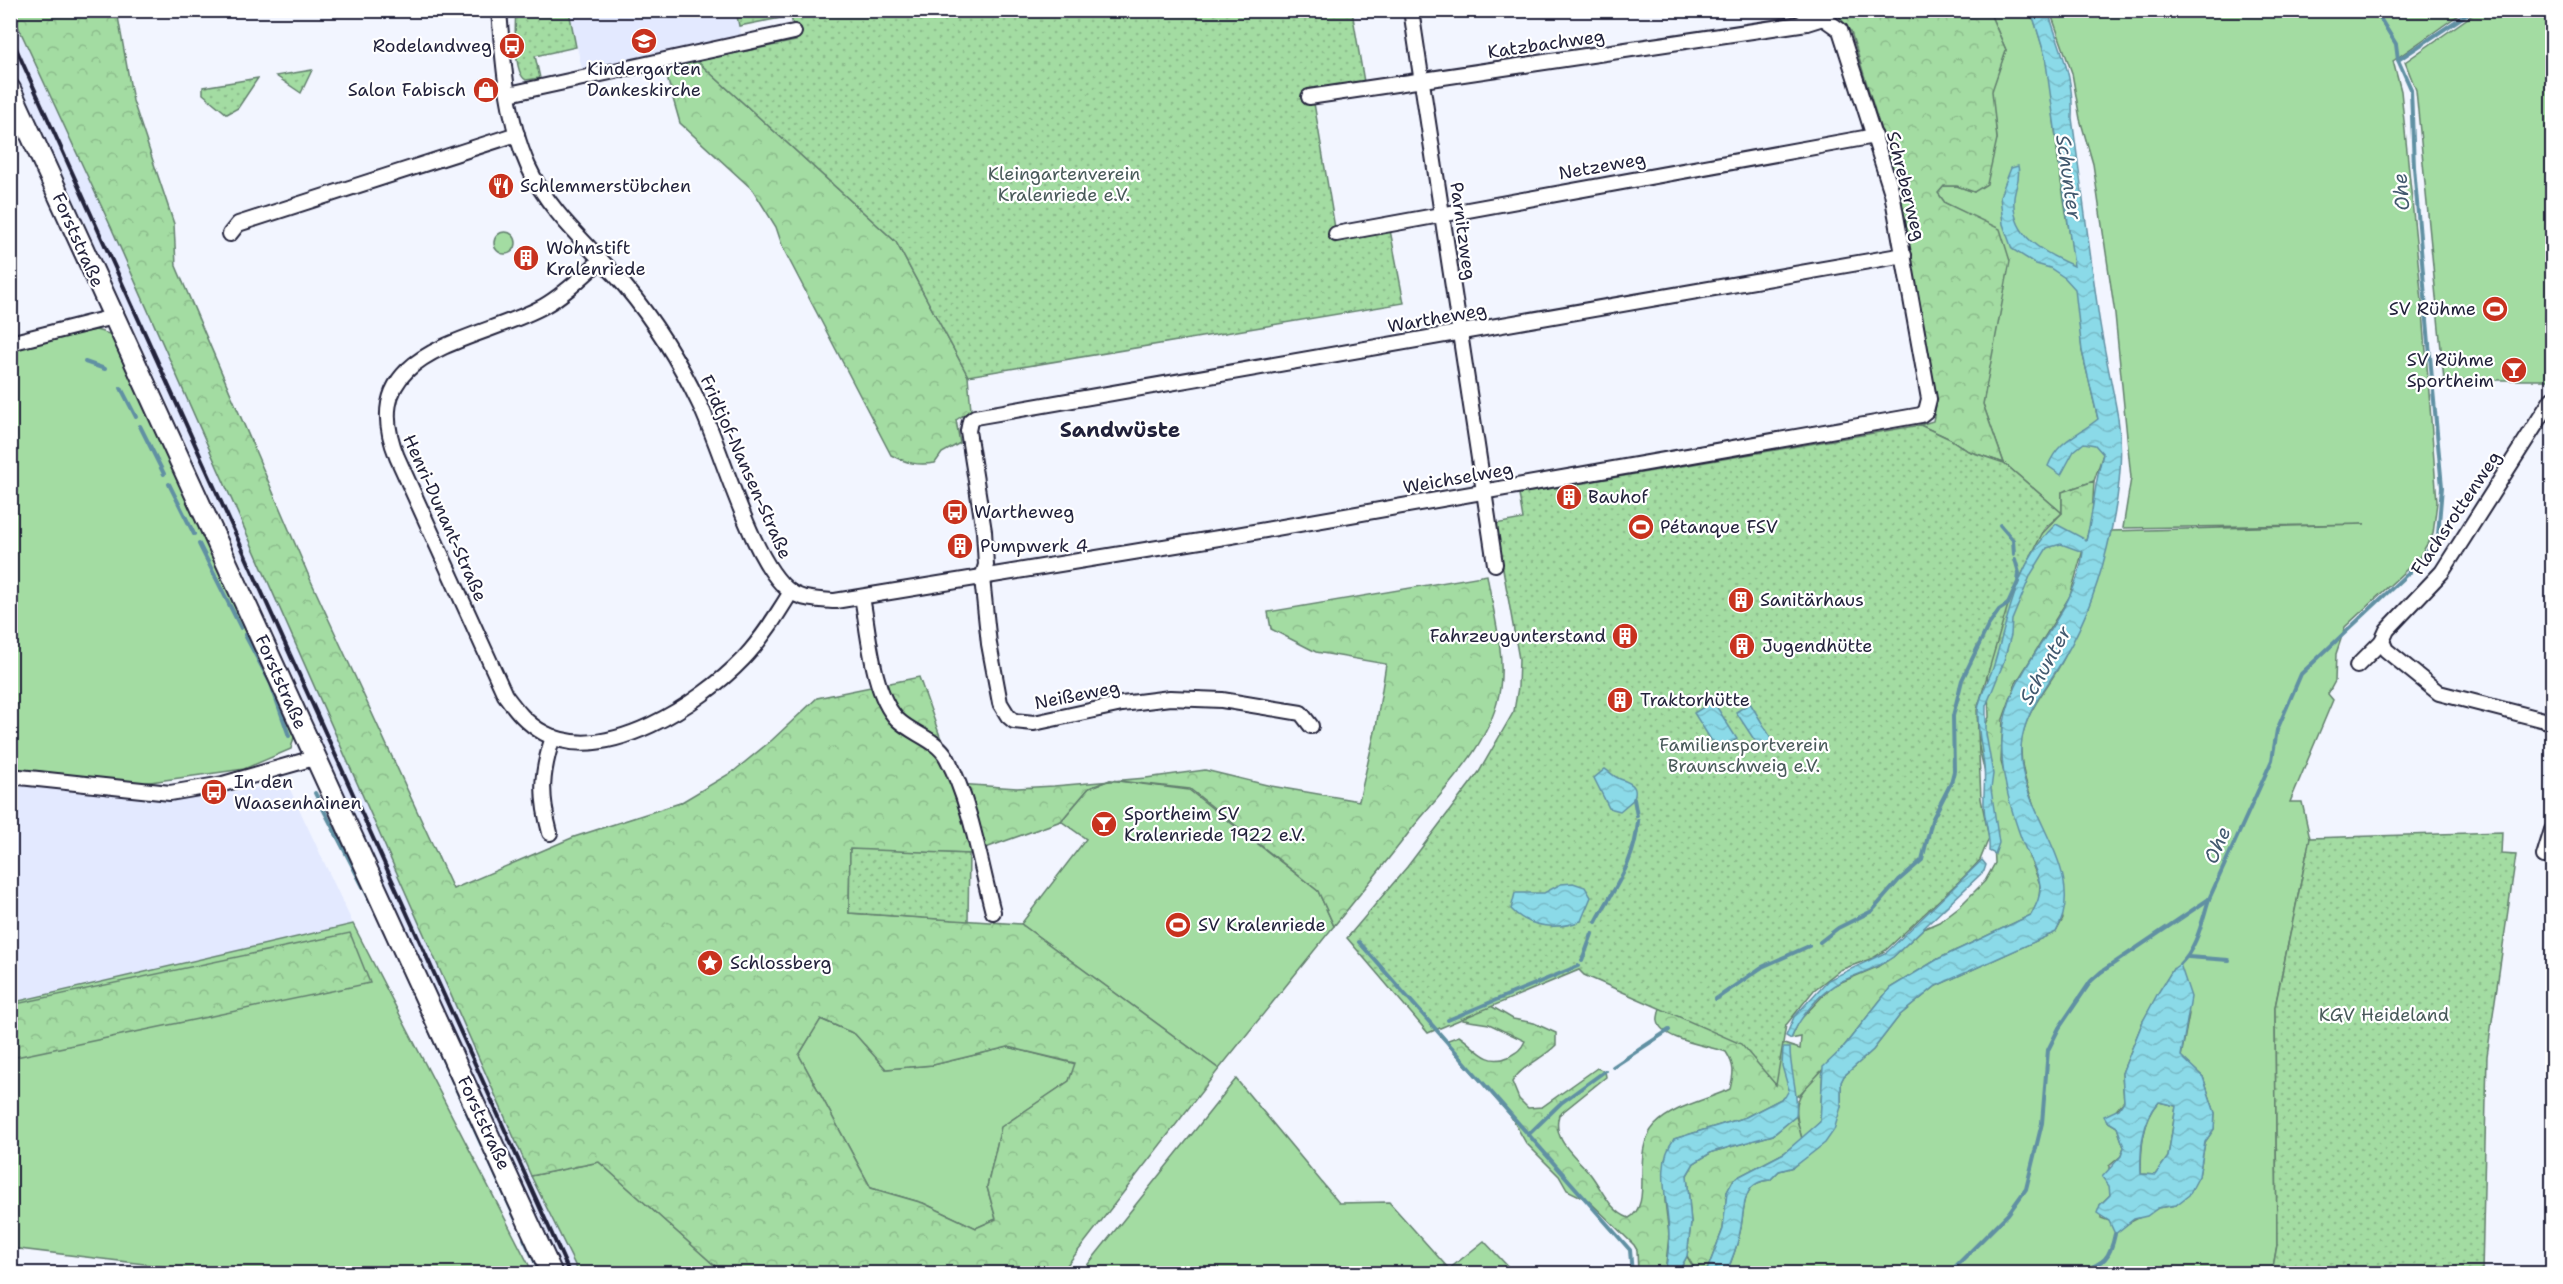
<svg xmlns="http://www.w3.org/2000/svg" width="2563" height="1284" font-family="'Shantell Sans',sans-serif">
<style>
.built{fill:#e3e9ff}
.grass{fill:#a3dca2;stroke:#627f6e;stroke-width:1.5;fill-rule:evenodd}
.forest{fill:url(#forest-crowns);stroke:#627f6e;stroke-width:1.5;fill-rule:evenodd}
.park{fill:url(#park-dots);stroke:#627f6e;stroke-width:1.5}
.water{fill:url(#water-waves);stroke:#6190a3;stroke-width:1.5;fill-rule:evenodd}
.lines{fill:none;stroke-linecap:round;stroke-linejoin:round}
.stream{stroke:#6190a3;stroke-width:4}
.street-casing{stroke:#22223b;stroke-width:18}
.secondary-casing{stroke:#22223b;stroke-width:24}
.street{stroke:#fff;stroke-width:14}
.secondary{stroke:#fff;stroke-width:20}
.rail{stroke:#22223b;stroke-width:4}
.labels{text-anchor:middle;stroke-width:4.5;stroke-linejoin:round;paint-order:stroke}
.street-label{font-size:18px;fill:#22223b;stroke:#fff}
.poi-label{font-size:18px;fill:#22223b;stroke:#fff;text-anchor:start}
.park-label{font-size:18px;fill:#495a5a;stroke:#fff}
.water-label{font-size:20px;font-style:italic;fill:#42596f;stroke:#fff}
.quarter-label{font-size:21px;font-weight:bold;fill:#22223b;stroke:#fff}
</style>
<defs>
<pattern id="forest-crowns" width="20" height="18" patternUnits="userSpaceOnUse" patternTransform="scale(1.5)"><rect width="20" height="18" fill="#a3dca2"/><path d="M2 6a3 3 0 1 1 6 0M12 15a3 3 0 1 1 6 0" fill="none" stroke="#8cbc8c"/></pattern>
<pattern id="park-dots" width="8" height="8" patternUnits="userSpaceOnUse" patternTransform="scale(1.5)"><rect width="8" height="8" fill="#a3dca2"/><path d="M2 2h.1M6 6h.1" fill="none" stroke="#8cbc8c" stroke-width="1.8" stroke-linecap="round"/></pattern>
<pattern id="water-waves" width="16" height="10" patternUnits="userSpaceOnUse" patternTransform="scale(1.5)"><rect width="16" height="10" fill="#8bdae8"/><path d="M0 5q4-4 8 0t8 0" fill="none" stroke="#78bbc8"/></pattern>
</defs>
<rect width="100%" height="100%" fill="#f2f5ff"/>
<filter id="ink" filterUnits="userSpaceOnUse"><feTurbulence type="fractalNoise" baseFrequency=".0167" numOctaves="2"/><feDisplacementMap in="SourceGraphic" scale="12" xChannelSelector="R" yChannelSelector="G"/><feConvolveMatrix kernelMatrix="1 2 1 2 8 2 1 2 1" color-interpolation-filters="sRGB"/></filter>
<g filter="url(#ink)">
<g class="built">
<path d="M10,11l101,216 420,949 48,97h-18l-305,-678 -245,-532z"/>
<path d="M569,11h167l5,24 -159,34z"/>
<path d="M10,782l154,16 124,-13 65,139 -3,9 -339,72z"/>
</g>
<g class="grass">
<path d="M1986,11h39l9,8 11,36 6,34 8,80 16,97 7,85 16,68 5,35 -9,27 -32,11v21l-58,-50 -21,-59 8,-53 -28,-139 -18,-9 -7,-10 6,-7h13l17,6 23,-53 -6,-48 15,-41 -15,-34z"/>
<path d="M2050,11h414l-71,50 8,30 22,220 14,191 -4,32 -14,24 -74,69 -9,27 -1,27 -7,13 5,6 -43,102h12l8,36 -35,169 2,238 -5,28 -546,1c6,-14 11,-28 14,-42 5,-20 0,-51 30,-52l9,-9 15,-4 47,-60v-25l3,-6 29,-26 27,-35 36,-29 120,-54 7,-13c-8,-32 -14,-66 -24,-98 -7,-24 -18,-45 -18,-71 -1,-36 30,-64 44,-94 19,-40 35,-82 46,-125l254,-7 -242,4 8,-50 -16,-164 -22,-150 -13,-45 -8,-46zM2173,969l16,45 -8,43 22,20 12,36 -1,16 -9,13 -6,34 -23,29 -18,3 -35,18 -22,-8 -1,-13 10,-10 -1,-29 12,-10 3,-9 -7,-20 -10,-6 17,-20 -2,-28 21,-52z"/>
<path d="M2478,11h74v369h-108l-28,-290 -11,-28z"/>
<circle cx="505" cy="243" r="11"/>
<path d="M96,330l17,5 181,402 -3,12 -47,20 -101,14 -132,-15v-421z"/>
<path d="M1110,780l79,10 129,101 16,35 -115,143 -198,-145 65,-85 -25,-18 28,-33z"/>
<path d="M353,924l180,349 -305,1 -217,-26 -1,-245z"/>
<path d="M820,1019l35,15 31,35 47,-4 75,-18 68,17 -7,17 -68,47 -14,59 9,32 -20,9 -53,-25 -52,-15 -72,-133z"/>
<path d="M1823,1067l-3,55 -18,17c-12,-40 -4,-43 21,-72z"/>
<path d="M1236,1079l103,124 50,-1 60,67 35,-28 30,32h-433z"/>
<path d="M2159,1102l17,4 -8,51 -13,18 -14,-1c0,-26 1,-52 18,-72z"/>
<path d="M599,1162l124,111h-144l-48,-97z"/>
<path d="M1687,1256l10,17 -19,1z"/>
</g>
<g class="forest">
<path d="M11,11h106l16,90 41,123 2,42 135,315 142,308 121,-52 106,-34 54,-32 38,-31 45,-42 102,-21 38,107 60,4 37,-2 92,-8 59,-8 66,16 88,15 17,-74 10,-63 -70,-12 -45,-23 -3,-17 219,-37c6,36 18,76 13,113 -7,53 -53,98 -86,138 -26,34 -53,67 -80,100l-16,-35 -128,-102 -80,-9 -21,8 -28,33 -92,33 -119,-4 -1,63 172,11 198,145 -158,204h-338l-124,-111 -68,14 -420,-949zM821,1019l34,15 31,35 47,-4 75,-18 67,16 -6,18 -68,46 -14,60 9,32 -20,9 -53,-25 -52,-15 -72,-133z"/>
<path d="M1835,11h151l5,5 15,34 -14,41 5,48 -10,45 -13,8 -17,-6h-13l-6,7 7,10 55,26 10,32 -27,143 21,59 -36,-12 -18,-12 -30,-14 13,-4 3,-16 -35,-209 -50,-164z"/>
<path d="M697,61l199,181 72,134 3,34 -15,10 4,23 -18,10 -7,10c-17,3 -29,0 -44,-8l-108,-207 -7,-21 -23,-37 -73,-67 -16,-56z"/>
<path d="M2094,481l-2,37 -22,78 -54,87 -13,36 -2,43 22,79 17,43 -1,16 -8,15 -93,44 -48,29 -49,62 -43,46 -13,1 -39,20 -72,22 -9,21v41l4,34 -4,38h-27l-1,-23 -3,-5 -46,-45 -21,-10 -8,-14 -33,-33 -16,-28 -62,-70v-5l11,-4c16,10 27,31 49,21 9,-5 13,-7 17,-16l-36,-17 -26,-4 -1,-12 24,-5 27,16 21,4 22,10v12c-13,14 -35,21 -44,37l7,17 9,9 14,-1 55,-39 8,3 1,6 -47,38c-8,27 19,42 32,60 12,16 19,36 38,43 26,-15 0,-65 26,-93 18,-19 52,-25 75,-36 4,-16 5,-23 -4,-37 -16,-6 -66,-12 -68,-31 -1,-4 2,-10 2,-15l140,43 1,-12 -10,2 8,-18 33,-35 45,-19 16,-10 30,-28 16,-7 21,-16 25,-25 10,-18 -3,-59 -14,-61 11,-26 -3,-73 22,-40 30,-66 24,-25v-21z"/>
<path d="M350,933l20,50 -359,75v-53z"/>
<path d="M1796,1116l6,23 -18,14 -50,26 -7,13 -4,37 -17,44h-9l-10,-17 4,-33 -4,-48 7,-12 18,-11 61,-17z"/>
</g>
<g class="park">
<path d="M516,11h53l7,36 -41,9 5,22 -14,2c-13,-6 -11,-55 -10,-69z"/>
<path d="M736,11h616l12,71 -52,9 25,149 53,-10 14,73 -436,73 -72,-134 -199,-181 99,-20 -5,-25 -52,10z"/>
<path d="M312,70l-11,23 -25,-17z"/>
<path d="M258,78l-20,30 -11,6 -24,-20v-7z"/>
<path d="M1920,425l30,14 18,12 36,12 58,50 -17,15 -35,70 -33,112 4,89 8,39 -9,22 -11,12 -83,78 -13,8 -33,12 -26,20 -28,35 -10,60 -35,-41 -157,-69 -5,-5 -151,63 -81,-95 60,-71 72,-95 35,-61 4,-24 1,-28 -24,-135 28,-5 -4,-25z"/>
<path d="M2502,832l-1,22 15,1 -29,201 -5,217h-210l5,-28 -2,-238 35,-169z"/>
<path d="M850,849l119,5 -1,67 -119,-8z"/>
</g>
<g class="water">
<path d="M2025,11h23c12,40 26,63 24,107 9,65 17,129 26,193 5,36 14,72 20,107 6,37 1,77 -7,113 -9,43 -25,89 -47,127 -16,28 -41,55 -43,89 -5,64 70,123 35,185l-120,54 -36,29 -27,35 -29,26 -3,6v25l-7,23 -9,13 -31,24 -15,4 -9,9c-30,1 -25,32 -30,52 -3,14 -8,28 -14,41h-20l17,-44 4,-37 7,-13 50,-26 36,-31 3,-55 18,-17 49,-62 48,-29 93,-44c5,-10 10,-19 9,-30 -2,-14 -12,-29 -17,-42 -12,-32 -23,-69 -21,-102 2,-75 73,-118 81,-189l-22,-8 -14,4 -16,26 -19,46 -1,15 -8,29 -17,42v28l7,40 -2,15 8,54 -4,11 -6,-3c1,-13 -2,-22 -4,-35 -3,-17 1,-34 -1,-50 -2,-19 -7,-36 -6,-55 1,-14 10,-30 15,-43 15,-49 24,-108 63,-144l30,16c8,-29 8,-57 17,-86l-8,-9 -11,-2 -10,8 -13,24 -13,-9c10,-26 29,-30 50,-47l-16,-68 -7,-62 -10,-11 -15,-10 -14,-4 -24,-15 -9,-25 -3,-28 11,-28 7,-2c3,12 -3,21 -4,32 -3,39 30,55 60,68l-29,-210 -11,-36z"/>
<path d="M1713,701l24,38 -19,12 -24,-38z"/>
<path d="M1750,703l20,33 1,4 -7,5 -7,-1 -21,-32z"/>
<path d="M1605,769c5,3 8,7 13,9 11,5 21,6 16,21l-14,12 -11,-3 -15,-30z"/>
<path d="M1982,860l4,5 -2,6 -91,86c-16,12 -34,16 -51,24 -21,10 -43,36 -51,58l-5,-3 8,-19 34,-37 59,-28z"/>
<path d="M1573,883l12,4 6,10 -10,24c-24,9 -52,7 -70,-12l4,-16h29l17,-9z"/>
<path d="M2180,964l11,33 -10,59 22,21 12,36 -1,16 -9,13 -6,34 -10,19 -13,10 -18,3 -11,8 -13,3 -19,15 -6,-13 -12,-8 3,-8 10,-10 -1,-9 -7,-9 19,-21 3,-9 -7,-20 -10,-6 -3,-5 15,-7 5,-8 -2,-28 21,-52 15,-28 15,-24zM2159,1102l17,4 -8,51 -13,18 -14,-1c-1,-25 1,-53 18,-72z"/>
<path d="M1783,1048h7c0,25 9,43 6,68l-23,19 -61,17 -18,11 -7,12 4,48 -4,33 -9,17h-13c2,-12 4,-25 4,-37 0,-31 -15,-71 5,-97l72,-22 39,-20 4,-7 -7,-24z"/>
</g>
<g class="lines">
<g class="stream">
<path d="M2375,10l21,34 2,16 13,29 3,78 18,212"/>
<path d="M2398,60l75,-50"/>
<path d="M85,362l20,7"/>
<path d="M121,388l15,29"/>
<path d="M140,426l24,48"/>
<path d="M169,484l25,50"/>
<path d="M2000,525l13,15 1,14"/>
<path d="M199,544l42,84"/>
<path d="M245,635l26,49 18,52"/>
<path d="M315,793l58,113"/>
<path d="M1634,799l3,17"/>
<path d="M1596,922c18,-34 39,-59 42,-101"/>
<path d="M1359,942l271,308 2,24"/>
<path d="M1820,942l18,-14 34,-17 27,-31 23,-20 10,-40 19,-37 3,-12 -1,-55 9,-36 26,-54 11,-16 9,-6 10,-22 1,-9 -4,-14"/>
<path d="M2188,957l41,3"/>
<path d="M1582,961l10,-27"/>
<path d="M2180,964c17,-16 22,-43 29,-65"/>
<path d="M404,973l4,9"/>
<path d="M1716,999l46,-32 47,-21"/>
<path d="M1448,1020l130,-54"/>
<path d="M426,1022l56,124"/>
<path d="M1613,1067l56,-37"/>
<path d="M1528,1135l33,-32 44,-32"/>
<path d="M487,1156l29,64"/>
<path d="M524,1239l17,35"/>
<path d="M1948,1274l60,-60 18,-25 16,-66 6,-73 11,-22 32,-47 10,-9 108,-73 63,-139 5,-30 24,-56 121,-114 16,-25 4,-48 -9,-97"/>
<path d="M2076,1274c26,-11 33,-11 39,-40"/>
</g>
<g class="street-casing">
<g id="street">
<path d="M499,10c4,52 8,109 29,156 21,47 64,82 97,120 30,36 55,77 75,119 22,45 53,162 91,187 12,8 29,8 44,9l396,-65 690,-121 5,-4 3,-12 -37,-206 -52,-163 -17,-12 -22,-8"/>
<path d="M1411,10l84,554"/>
<path d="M509,94l285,-62"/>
<path d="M1309,97l498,-74 16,-5"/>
<path d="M230,234l8,-10 279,-90"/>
<path d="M1336,234l539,-98"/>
<path d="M601,260c-18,16 -36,34 -57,46 -67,37 -191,42 -147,151l108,238c11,15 22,29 39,38 61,34 158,-31 199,-74 19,-20 34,-44 48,-67"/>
<path d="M10,343l103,-26"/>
<path d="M2552,399l-110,173 -55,58 -5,11 4,9 53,43 113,29"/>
<path d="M862,597c7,36 10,96 35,122 15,15 40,20 50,39 24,45 33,105 46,154"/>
<path d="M2357,666l25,-25"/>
<path d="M1311,726l-10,-13 -79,-13 -52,-2 -48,6 -88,19 -20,-2 -6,-5 -8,-13 -11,-59 -7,-66 4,-13 -2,-34 -16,-100 2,-10 5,-4 929,-162"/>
<path d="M10,776l160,17 53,-9 91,-26"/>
<path d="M550,833c-10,-38 -9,-59 3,-96"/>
<path d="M2544,856l8,-26"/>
</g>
</g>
<g class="secondary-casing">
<path id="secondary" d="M10,89l542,1185"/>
</g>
<use href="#street" class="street"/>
<use href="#secondary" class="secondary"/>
<path class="rail" d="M10,35l560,1239"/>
</g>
</g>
<defs>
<g id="school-disc" transform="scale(1.35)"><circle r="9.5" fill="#c8321e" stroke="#fff"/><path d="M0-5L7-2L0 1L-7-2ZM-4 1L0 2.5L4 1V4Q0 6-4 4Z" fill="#fff"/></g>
<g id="bus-disc" transform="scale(1.35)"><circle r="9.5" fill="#c8321e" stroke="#fff"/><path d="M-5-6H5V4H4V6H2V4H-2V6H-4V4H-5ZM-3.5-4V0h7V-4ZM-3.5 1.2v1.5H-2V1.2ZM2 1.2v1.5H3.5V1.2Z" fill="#fff"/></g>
<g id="shop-disc" transform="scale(1.35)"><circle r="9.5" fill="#c8321e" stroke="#fff"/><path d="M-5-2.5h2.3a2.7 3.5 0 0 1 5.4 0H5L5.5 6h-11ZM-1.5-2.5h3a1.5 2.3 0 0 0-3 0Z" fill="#fff"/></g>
<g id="restaurant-disc" transform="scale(1.35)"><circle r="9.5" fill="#c8321e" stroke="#fff"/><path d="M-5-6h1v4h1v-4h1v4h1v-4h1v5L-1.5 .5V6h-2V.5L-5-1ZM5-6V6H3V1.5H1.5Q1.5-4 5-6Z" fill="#fff"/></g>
<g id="building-disc" transform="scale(1.35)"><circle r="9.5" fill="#c8321e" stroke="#fff"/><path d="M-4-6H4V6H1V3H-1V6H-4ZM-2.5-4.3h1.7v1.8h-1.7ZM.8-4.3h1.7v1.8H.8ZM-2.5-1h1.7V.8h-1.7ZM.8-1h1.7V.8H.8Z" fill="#fff"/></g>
<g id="stadium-disc" transform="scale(1.35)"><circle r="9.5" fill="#c8321e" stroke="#fff"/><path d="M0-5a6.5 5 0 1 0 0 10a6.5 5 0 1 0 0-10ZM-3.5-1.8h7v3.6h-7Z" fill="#fff"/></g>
<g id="bar-disc" transform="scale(1.35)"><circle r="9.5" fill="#c8321e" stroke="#fff"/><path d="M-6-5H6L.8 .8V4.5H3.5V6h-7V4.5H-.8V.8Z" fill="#fff"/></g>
<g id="sight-disc" transform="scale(1.35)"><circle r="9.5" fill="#c8321e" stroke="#fff"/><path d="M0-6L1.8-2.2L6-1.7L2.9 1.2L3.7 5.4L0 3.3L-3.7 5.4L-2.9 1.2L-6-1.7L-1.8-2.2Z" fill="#fff"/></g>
</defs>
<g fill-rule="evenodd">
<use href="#school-disc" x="644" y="41"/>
<use href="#bus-disc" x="512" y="46"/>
<use href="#shop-disc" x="486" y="90"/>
<use href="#restaurant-disc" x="501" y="186"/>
<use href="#building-disc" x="526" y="258"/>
<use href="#stadium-disc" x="2495" y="309"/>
<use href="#bar-disc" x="2514" y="370"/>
<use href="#building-disc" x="1569" y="497"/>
<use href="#bus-disc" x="955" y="512"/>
<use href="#stadium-disc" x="1641" y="527"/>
<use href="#building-disc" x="960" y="546"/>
<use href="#building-disc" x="1741" y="600"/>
<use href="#building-disc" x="1625" y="636"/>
<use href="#building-disc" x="1742" y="646"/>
<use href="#building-disc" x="1620" y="700"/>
<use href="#bus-disc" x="214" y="792"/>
<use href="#bar-disc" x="1104" y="824"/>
<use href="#stadium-disc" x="1178" y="925"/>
<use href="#sight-disc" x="710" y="963"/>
</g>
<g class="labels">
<g class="street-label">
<text transform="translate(1546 44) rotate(-8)" y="6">Katzbachweg</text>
<text transform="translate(1602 166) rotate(-10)" y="6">Netzeweg</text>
<text transform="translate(1906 186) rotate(76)" y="6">Schreberweg</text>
<text transform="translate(1463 231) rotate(82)" y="6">Parnitzweg</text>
<text transform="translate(78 240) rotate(66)" y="6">Forststraße</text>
<text transform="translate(1437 318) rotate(-10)" y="6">Wartheweg</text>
<text transform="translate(746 467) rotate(66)" y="6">Fridtjof-Nansen-Straße</text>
<text transform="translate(1458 478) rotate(-10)" y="6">Weichselweg</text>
<text transform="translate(2456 513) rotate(-56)" y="6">Flachsrottenweg</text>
<text transform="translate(445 518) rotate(66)" y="6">Henri-Dunant-Straße</text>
<text transform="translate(281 682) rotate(66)" y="6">Forststraße</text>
<text transform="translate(1077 695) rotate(-11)" y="6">Neißeweg</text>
<text transform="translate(484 1123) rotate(65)" y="6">Forststraße</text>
</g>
<g class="poi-label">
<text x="492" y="52" text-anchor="end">Rodelandweg</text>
<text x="644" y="75" text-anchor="middle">Kindergarten<tspan x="644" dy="21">Dankeskirche</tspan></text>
<text x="466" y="96" text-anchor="end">Salon Fabisch</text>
<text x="520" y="192">Schlemmerstübchen</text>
<text x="546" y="254">Wohnstift<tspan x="546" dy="21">Kralenriede</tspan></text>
<text x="2476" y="315" text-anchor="end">SV Rühme</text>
<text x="2494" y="366" text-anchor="end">SV Rühme<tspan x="2494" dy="21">Sportheim</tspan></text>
<text x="1588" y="503">Bauhof</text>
<text x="974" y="518">Wartheweg</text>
<text x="1660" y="533">Pétanque FSV</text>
<text x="980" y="552">Pumpwerk 4</text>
<text x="1760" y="606">Sanitärhaus</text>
<text x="1606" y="642" text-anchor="end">Fahrzeugunterstand</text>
<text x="1762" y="652">Jugendhütte</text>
<text x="1640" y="706">Traktorhütte</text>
<text x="234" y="788">In den<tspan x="234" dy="21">Waasenhainen</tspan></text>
<text x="1124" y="820">Sportheim SV<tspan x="1124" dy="21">Kralenriede 1922 e.V.</tspan></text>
<text x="1198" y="931">SV Kralenriede</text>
<text x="730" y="969">Schlossberg</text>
</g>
<g class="park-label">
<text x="1064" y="180">Kleingartenverein<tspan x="1064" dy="21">Kralenriede e.V.</tspan></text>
<text x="1744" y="751">Familiensportverein<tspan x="1744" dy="21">Braunschweig e.V.</tspan></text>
<text x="2384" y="1021">KGV Heideland</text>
</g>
<g class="water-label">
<text transform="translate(2069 177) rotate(82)" y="7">Schunter</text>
<text transform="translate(2401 192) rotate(-95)" y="7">Ohe</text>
<text transform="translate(2045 665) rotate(-61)" y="7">Schunter</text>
<text transform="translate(2217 845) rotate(-66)" y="7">Ohe</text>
</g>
<g class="quarter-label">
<text x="1120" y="437">Sandwüste</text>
</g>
</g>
<rect width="2563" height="1284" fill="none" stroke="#fff" stroke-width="36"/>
<rect x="18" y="18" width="2527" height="1248" fill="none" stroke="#22223b" stroke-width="2" filter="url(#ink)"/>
</svg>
